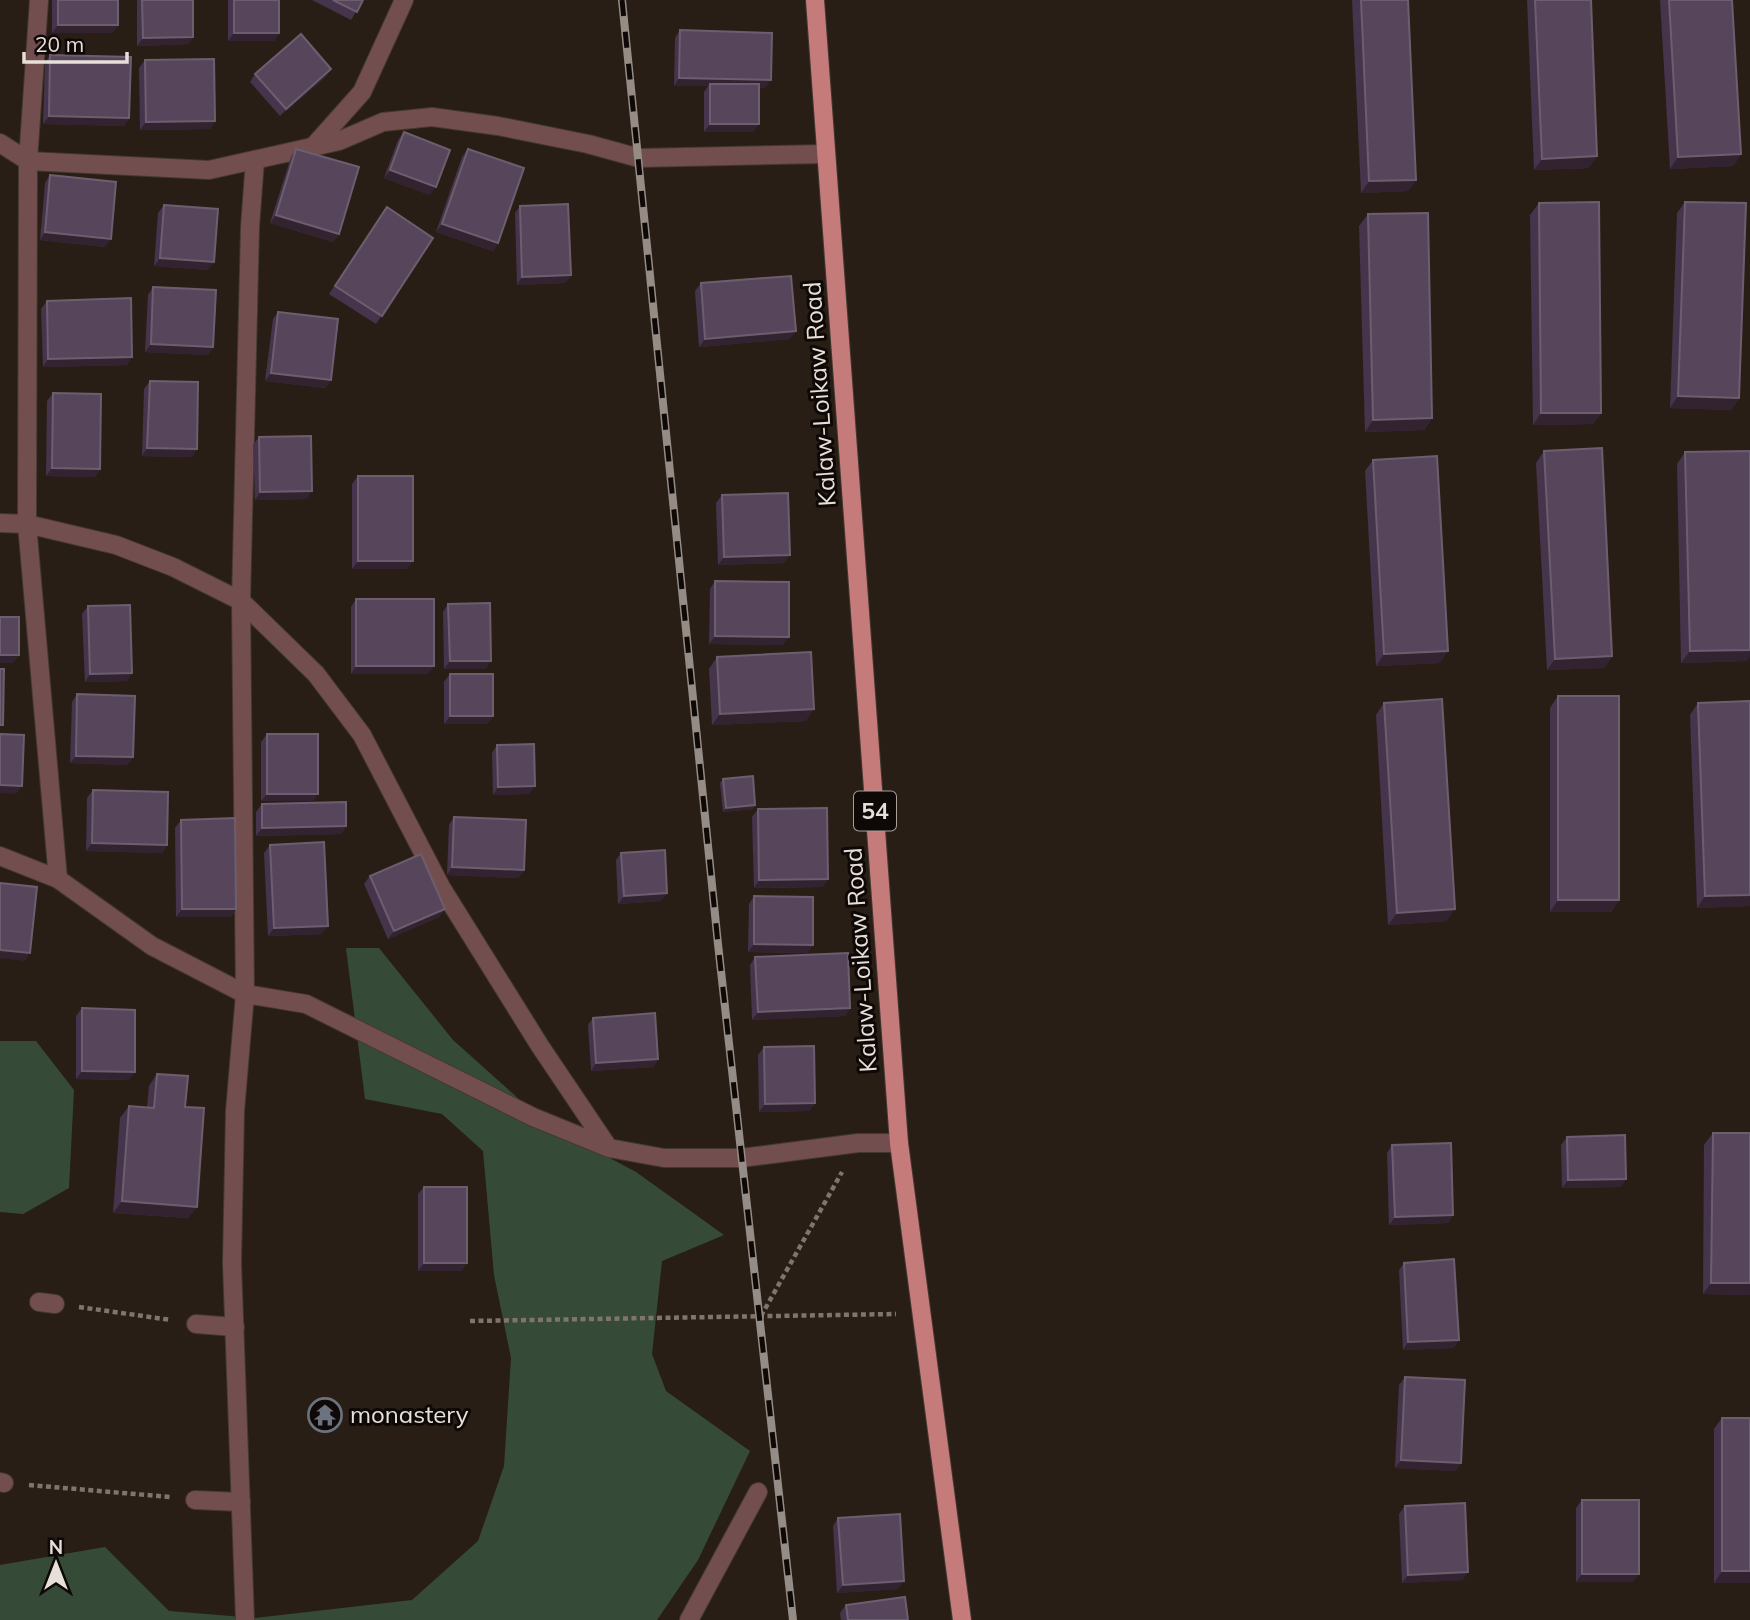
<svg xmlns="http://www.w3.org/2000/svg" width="1750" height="1620" font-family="Mulish,sans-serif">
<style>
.green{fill:#364b37}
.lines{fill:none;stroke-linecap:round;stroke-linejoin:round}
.minor-casing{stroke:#443931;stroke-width:20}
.major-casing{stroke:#443931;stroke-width:20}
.path{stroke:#7f756e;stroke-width:4.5;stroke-dasharray:5 3.5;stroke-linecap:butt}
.minor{stroke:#734e4e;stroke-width:18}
.major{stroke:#c67b7b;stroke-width:18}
.rail-casing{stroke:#958c85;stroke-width:8}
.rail{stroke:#0e0906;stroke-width:5;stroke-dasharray:16;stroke-linecap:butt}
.wall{fill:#45344c}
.shaded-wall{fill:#332330}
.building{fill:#57465b;stroke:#6d5e6f;stroke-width:2}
.labels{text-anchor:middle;stroke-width:6;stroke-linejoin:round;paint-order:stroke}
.shield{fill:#0e0906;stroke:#a69f9a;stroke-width:2}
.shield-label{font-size:23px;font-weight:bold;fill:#e7dfd9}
.street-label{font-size:24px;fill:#e7dfd9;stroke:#0e0906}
.poi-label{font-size:24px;fill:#e7dfd9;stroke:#0e0906;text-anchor:start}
</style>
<rect width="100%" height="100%" fill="#291e16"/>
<g class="green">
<path d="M346,948h33l74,92 95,85 88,47 88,63 -62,26 -10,93 14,37 84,60 -52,109 -41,60h-657v-55l105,-18 64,64 86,7 157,-18 66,-59 26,-75 7,-108 -17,-83 -11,-124 -41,-37 -77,-15z"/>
<path d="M0,1041h36l38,49 -5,98 -46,26 -23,-2z"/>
</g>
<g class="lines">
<g class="minor-casing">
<g id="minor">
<path d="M39,0l-11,161 -1,363 31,355"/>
<path d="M0,143l28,18 181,9 130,-29 44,-19 49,-5 66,9 90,18 51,14 187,-4"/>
<path d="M313,147l49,-55 42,-92"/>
<path d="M0,523l27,1 89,21 57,22 68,34 75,73 46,61 79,152 99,159 68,101"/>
<path d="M0,856l58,23 94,67 93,48 61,10 227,113 76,31 55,10h77l117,-15h41"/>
<path d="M39,1302l16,2"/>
<path d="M196,1324l39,3"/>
<path d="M0,1482l4,1"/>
<path d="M195,1500l46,2"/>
<path d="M245,1620l-13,-357 3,-152 10,-117 -4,-393 9,-374 5,-67"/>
<path d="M689,1620l69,-128"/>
</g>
</g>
<g class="major-casing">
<path id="major" d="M815,0l84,1143 63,477"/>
</g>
<g class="path">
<path d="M79,1307l92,13"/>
<path d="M761,1316l81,-144"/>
<path d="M470,1321l426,-7"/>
<path d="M29,1485l141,12"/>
</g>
<use href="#minor" class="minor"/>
<use href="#major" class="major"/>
<g class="rail-casing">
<path id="rail" d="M622,0l96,944 75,676"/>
</g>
<use href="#rail" class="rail"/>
</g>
<g class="wall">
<path d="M52,0h66v25l-6,8h-60z"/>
<path d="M137,0h56v37l-5,7 -51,2z"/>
<path d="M228,0h51v33l-5,8h-46z"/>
<path d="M312,0h51l-12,20z"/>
<path d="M1352,0h56l8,180 -8,11 -47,2z"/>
<path d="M1527,0h64l-2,168 -55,2z"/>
<path d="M1660,0h72l9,154 -8,12 -63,3z"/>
<path d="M680,30l85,58 -6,-1 -6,45h-49v-40l4,-6h-34l1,-48z"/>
<path d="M50,55l79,63 -5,8 -81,-2 2,-61z"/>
<path d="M145,60l70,61 -5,8 -70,1 -1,-62z"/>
<path d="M255,74l71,3 -46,39 -30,-34z"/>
<path d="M404,132l26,63 -46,-17 14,-38z"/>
<path d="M296,149l43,85 -6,8 -63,-19 21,-66z"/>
<path d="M468,149l30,94 -5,8 -57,-19 26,-75z"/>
<path d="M50,175l55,72 -65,-7 5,-57z"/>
<path d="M1685,202l54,196 -8,12 -61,-2 7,-195z"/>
<path d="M1539,203l62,210 -8,11 -60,1 -3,-210z"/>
<path d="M164,205l44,65 -54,-4 4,-53z"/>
<path d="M520,206l51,69 -6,8 -48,2 -2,-72z"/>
<path d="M387,207l46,31 -57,86 -47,-30z"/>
<path d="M1368,214l64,204 -8,12 -59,2 -6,-206z"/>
<path d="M701,283l89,56 -91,8 -4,-56z"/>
<path d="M153,287l60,60 -5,8 -63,-3 3,-57z"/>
<path d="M47,301l80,64 -84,2 -2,-58z"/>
<path d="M278,312l53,68 -6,8 -60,-7 8,-62z"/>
<path d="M150,381l47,68 -6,8 -49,-1 2,-67z"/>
<path d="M53,393l47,76 -5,8 -49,-1 1,-75z"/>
<path d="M259,437l48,62 -52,1 -2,-55z"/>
<path d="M1544,451l68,205 -8,12 -57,2 -11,-207z"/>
<path d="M1685,452l62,209 -66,2 -4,-199z"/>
<path d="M1373,460l67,203 -64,3 -11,-195z"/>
<path d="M358,476l49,93h-55v-85z"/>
<path d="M722,495l62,68 -66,2 -2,-62z"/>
<path d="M715,581l68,64 -74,-1 1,-55z"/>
<path d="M356,599l72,75h-77v-67z"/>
<path d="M448,604l38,65h-42l-1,-57z"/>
<path d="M88,606l44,67 -5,8 -42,1 -3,-68z"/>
<path d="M717,657l89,64 -94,4 -3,-56z"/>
<path d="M450,674l43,42 -6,8h-43v-42z"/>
<path d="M77,694l56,63 -6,8 -57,-2 2,-61z"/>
<path d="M1558,696l61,204 -8,12h-61v-204z"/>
<path d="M1384,703l63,218 -59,4 -12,-210z"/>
<path d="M1698,703l52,203 -53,2 -7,-193z"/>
<path d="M267,734l46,67h-52v-59z"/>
<path d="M497,745l32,49 -36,1 -1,-42z"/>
<path d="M723,779l32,26 -2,4 -30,3 -3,-29z"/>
<path d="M93,790l74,55 -5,8 -76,-2 1,-53z"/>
<path d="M262,804l84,22 -5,8 -85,2v-24z"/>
<path d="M758,809l70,70 -6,8 -68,1 -2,-71z"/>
<path d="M454,817l70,53 -6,8 -71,-3 2,-50z"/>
<path d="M181,820l55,89 -5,8h-55l-1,-89z"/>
<path d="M270,845l52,89 -54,2 -4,-83z"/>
<path d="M621,853l46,40 -6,8 -43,3 -2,-44z"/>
<path d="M370,876l75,33 -6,8 -51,22 -24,-55z"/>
<path d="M754,896l59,49 -6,8 -59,-1 1,-48z"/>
<path d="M755,957l95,51 -5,8 -93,4 -2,-55z"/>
<path d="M82,1008l47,72 -53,-1v-63z"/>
<path d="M593,1018l65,41 -5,8 -62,4 -3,-46z"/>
<path d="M764,1047l51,56 -6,8 -50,1 -1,-57z"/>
<path d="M157,1074l28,33 12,100 -9,11 -75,-5 7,-95 9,-12 18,1 2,-21z"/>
<path d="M1713,1133l37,162 -47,-1 1,-149z"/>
<path d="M1567,1137l59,42 -6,8 -58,1 -1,-43z"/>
<path d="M1392,1145l61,70 -5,8 -59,2 -2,-72z"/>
<path d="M424,1187l43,76 -6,8h-43v-77z"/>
<path d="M1404,1263l55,77 -6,8 -50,2 -4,-80z"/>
<path d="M1405,1377l56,86 -6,8 -60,-3 4,-83z"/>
<path d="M1722,1418l28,165h-36v-154z"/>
<path d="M1582,1500l51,82h-57v-74z"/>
<path d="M1405,1506l58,74 -61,3 -3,-69z"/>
<path d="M838,1518l60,71 -61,4 -4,-67z"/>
<path d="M846,1605l62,15h-67l-1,-7z"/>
</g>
<g class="shaded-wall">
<path d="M58,25h60l-6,8h-60z"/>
<path d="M234,33h45l-5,8h-46z"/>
<path d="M193,37l-5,7 -51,2 6,-8z"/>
<path d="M331,69l-5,8 -46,39 6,-7z"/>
<path d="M679,78l92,2 -6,8 -55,-1v-3l-2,2h-34z"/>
<path d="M49,116l80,2 -5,8 -81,-2z"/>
<path d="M215,121l-5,8 -70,1 6,-8z"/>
<path d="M710,124h49l-6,8h-49z"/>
<path d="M1741,154l-8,12 -63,3 8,-12z"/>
<path d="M1597,156l-8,12 -55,2 8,-11z"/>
<path d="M390,170l46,17 -6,8 -46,-17z"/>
<path d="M1416,180l-8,11 -47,2 8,-12z"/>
<path d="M276,215l63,19 -6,8 -63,-19z"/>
<path d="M442,224l56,19 -5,8 -57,-19z"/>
<path d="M45,232l66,7 -6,8 -65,-7z"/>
<path d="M160,258l54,4 -6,8 -54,-4z"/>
<path d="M571,275l-6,8 -48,2 5,-8z"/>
<path d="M796,331l-6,8 -91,8 6,-8z"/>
<path d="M151,344l62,3 -5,8 -63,-3z"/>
<path d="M132,357l-5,8 -84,2 5,-8z"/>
<path d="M271,373l60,7 -6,8 -60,-7z"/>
<path d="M1678,396l61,2 -8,12 -61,-2z"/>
<path d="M1541,413h60l-8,11 -60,1z"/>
<path d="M1432,418l-8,12 -59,2 8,-12z"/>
<path d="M147,448l50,1 -6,8 -49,-1z"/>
<path d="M52,468l48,1 -5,8 -49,-1z"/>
<path d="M312,491l-5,8 -52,1 5,-8z"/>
<path d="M790,555l-6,8 -66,2 6,-8z"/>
<path d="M358,561h55l-6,8h-55z"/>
<path d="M715,636l74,1 -6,8 -74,-1z"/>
<path d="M1750,650v7l-3,4 -66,2 9,-12z"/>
<path d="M1448,651l-8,12 -64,3 8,-12z"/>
<path d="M0,655h19l-6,8h-13z"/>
<path d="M1612,656l-8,12 -57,2 8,-11z"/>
<path d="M450,661h41l-5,8h-42z"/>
<path d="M356,666h78l-6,8h-77z"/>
<path d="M132,673l-5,8 -42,1 5,-8z"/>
<path d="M814,709l-8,12 -94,4 8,-11z"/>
<path d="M450,716h43l-6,8h-43z"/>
<path d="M76,756l57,1 -6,8 -57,-2z"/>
<path d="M0,785l22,1 -6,8 -16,-1z"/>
<path d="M535,786l-6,8 -36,1 5,-8z"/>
<path d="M267,794h51l-5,7h-52z"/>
<path d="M755,805l-2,4 -30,3 3,-4z"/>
<path d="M346,826l-5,8 -85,2 6,-8z"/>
<path d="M92,843l75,2 -5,8 -76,-2z"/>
<path d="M452,867l72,3 -6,8 -71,-3z"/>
<path d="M828,879l-6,8 -68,1 5,-8z"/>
<path d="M667,893l-6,8 -43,3 6,-8z"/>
<path d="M1750,895v11l-53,2 8,-12z"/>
<path d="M1558,900h61l-8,12h-61z"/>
<path d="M182,909h54l-5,8h-55z"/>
<path d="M445,909l-6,8 -51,22 6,-8z"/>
<path d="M1455,909l-8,12 -59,4 9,-12z"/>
<path d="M328,926l-6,8 -54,2 6,-8z"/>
<path d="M754,944l59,1 -6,8 -59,-1z"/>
<path d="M0,950l30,3 -5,8 -25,-3z"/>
<path d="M850,1008l-5,8 -93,4 6,-8z"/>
<path d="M658,1059l-5,8 -62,4 5,-8z"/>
<path d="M82,1071l53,1 -6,8 -53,-1z"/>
<path d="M815,1103l-6,8 -50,1 6,-8z"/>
<path d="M1626,1179l-6,8 -58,1 6,-8z"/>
<path d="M122,1201l75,6 -9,11 -75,-5z"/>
<path d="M1453,1215l-5,8 -59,2 6,-8z"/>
<path d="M424,1263h43l-6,8h-43z"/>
<path d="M1711,1283h39v12l-47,-1z"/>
<path d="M1459,1340l-6,8 -50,2 5,-8z"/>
<path d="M1401,1460l60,3 -6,8 -60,-3z"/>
<path d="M1722,1571h28v12h-36z"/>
<path d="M1468,1572l-5,8 -61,3 6,-8z"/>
<path d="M1582,1574h57l-6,8h-57z"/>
<path d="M904,1581l-6,8 -61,4 6,-8z"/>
</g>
<g class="building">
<rect x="58" y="0" width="60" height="25"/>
<path d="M142,0h51v37l-50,1z"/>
<rect x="234" y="0" width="45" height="33"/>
<path d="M333,0h30l-6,12z"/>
<path d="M1361,0h47l8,180 -47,1z"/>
<path d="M1535,0h56l6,156 -55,3z"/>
<path d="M1669,0h63l9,154 -63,3z"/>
<path d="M680,30l92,3 -1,47 -92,-2z"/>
<path d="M301,34l30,35 -45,40 -31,-35z"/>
<path d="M50,55l81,2 -2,61 -80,-2z"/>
<path d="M214,59l1,62 -69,1 -1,-62z"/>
<rect x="710" y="84" width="49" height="40"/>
<path d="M404,132l46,18 -14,37 -46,-17z"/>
<path d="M296,149l63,18 -20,67 -63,-19z"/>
<path d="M468,149l56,19 -26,75 -56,-19z"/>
<path d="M50,175l66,7 -5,57 -66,-7z"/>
<path d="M1599,202l2,211h-60l-2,-210z"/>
<path d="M1685,202l61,1 -7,195 -61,-2z"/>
<path d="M568,204l3,71 -49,2 -2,-71z"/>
<path d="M164,205l54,4 -4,53 -54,-4z"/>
<path d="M387,207l46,31 -51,78 -47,-30z"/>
<path d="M1428,213l4,205 -59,2 -5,-206z"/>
<path d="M791,276l5,55 -91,8 -4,-56z"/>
<path d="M153,287l63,3 -3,57 -62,-3z"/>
<path d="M131,298l1,59 -84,2 -1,-58z"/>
<path d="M278,312l60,7 -7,61 -60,-7z"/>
<path d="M150,381l48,1 -1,67 -50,-1z"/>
<path d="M53,393l48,1 -1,75 -48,-1z"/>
<path d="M311,436l1,55 -52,1 -1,-55z"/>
<path d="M1602,448l10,208 -57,3 -11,-208z"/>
<path d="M1750,451v199l-60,1 -5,-199z"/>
<path d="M1437,456l11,195 -64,3 -11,-194z"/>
<rect x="358" y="476" width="55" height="85"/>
<path d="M788,493l2,62 -66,2 -2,-62z"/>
<path d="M715,581l74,1v55l-74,-1z"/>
<rect x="356" y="599" width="78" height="67"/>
<path d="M490,603l1,58h-41l-2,-57z"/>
<path d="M130,605l2,68 -42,1 -2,-68z"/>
<rect x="0" y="617" width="19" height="38"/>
<path d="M811,652l3,57 -94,5 -3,-57z"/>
<path d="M0,669h4l-1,56h-3z"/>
<rect x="450" y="674" width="43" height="42"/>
<path d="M77,694l58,2 -2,61 -57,-1z"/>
<rect x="1558" y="696" width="61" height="204"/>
<path d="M1442,699l13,210 -58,4 -13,-210z"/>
<path d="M1750,701v194l-45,1 -7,-193z"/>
<path d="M0,734l24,1 -2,51 -22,-1z"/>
<rect x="267" y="734" width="51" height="60"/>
<path d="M534,744l1,42 -37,1 -1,-42z"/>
<path d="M753,776l2,29 -29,3 -3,-29z"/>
<path d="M93,790l75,2 -1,53 -75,-2z"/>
<path d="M346,802v24l-84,2v-24z"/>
<path d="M827,808l1,71 -69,1 -1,-71z"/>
<path d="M454,817l72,3 -2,50 -72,-3z"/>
<path d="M235,818l1,91h-54l-1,-89z"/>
<path d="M324,842l4,84 -54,2 -4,-83z"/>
<path d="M665,850l2,43 -43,3 -3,-43z"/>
<path d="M421,854l24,55 -51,22 -24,-55z"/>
<path d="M0,883l37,4 -7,66 -30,-3z"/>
<path d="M754,896l59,1v48l-59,-1z"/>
<path d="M848,953l2,55 -92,4 -3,-55z"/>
<path d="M82,1008l53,2v62l-53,-1z"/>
<path d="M655,1013l3,46 -62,4 -3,-45z"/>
<path d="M814,1046l1,57 -50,1 -1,-57z"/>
<path d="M157,1074l31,2 -3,31 19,1 -7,99 -75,-6 7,-95 25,2z"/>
<path d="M1713,1133h37v150h-39z"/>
<path d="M1625,1135l1,44 -58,1 -1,-43z"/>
<path d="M1451,1143l2,72 -58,2 -3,-72z"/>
<rect x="424" y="1187" width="43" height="76"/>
<path d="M1454,1259l5,81 -51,2 -4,-79z"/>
<path d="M1405,1377l60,3 -4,83 -60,-3z"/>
<rect x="1722" y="1418" width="28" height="153"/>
<rect x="1582" y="1500" width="57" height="74"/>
<path d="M1465,1503l3,69 -60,3 -3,-69z"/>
<path d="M900,1514l4,67 -61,4 -5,-67z"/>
<path d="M905,1597l3,23h-60l-2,-15z"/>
</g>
<defs>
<g id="temple-ring" transform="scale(1.75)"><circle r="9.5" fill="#0e0906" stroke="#6b7280" stroke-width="1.5"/><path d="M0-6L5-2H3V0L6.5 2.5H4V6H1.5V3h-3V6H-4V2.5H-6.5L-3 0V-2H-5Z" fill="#6b7280"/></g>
</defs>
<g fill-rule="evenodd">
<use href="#temple-ring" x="325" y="1415"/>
</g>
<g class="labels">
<rect class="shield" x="854" y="791.5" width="42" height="39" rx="5"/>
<g class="shield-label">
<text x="875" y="819">54</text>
</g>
<g class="street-label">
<text transform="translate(820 394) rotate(-94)" y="8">Kalaw-Loikaw Road</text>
<text transform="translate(861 960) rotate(-94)" y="8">Kalaw-Loikaw Road</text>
</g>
<g class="poi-label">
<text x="350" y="1423">monastery</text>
</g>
</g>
<g transform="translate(56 1564)" stroke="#0e0906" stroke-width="5" paint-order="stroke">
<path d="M0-5L12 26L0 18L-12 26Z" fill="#e7dfd9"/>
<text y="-10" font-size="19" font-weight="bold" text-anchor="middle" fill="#e7dfd9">N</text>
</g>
<path d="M24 52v10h103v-10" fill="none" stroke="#e7dfd9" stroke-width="3.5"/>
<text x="35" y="52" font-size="21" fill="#e7dfd9" stroke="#0e0906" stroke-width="5" paint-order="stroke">20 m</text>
</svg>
